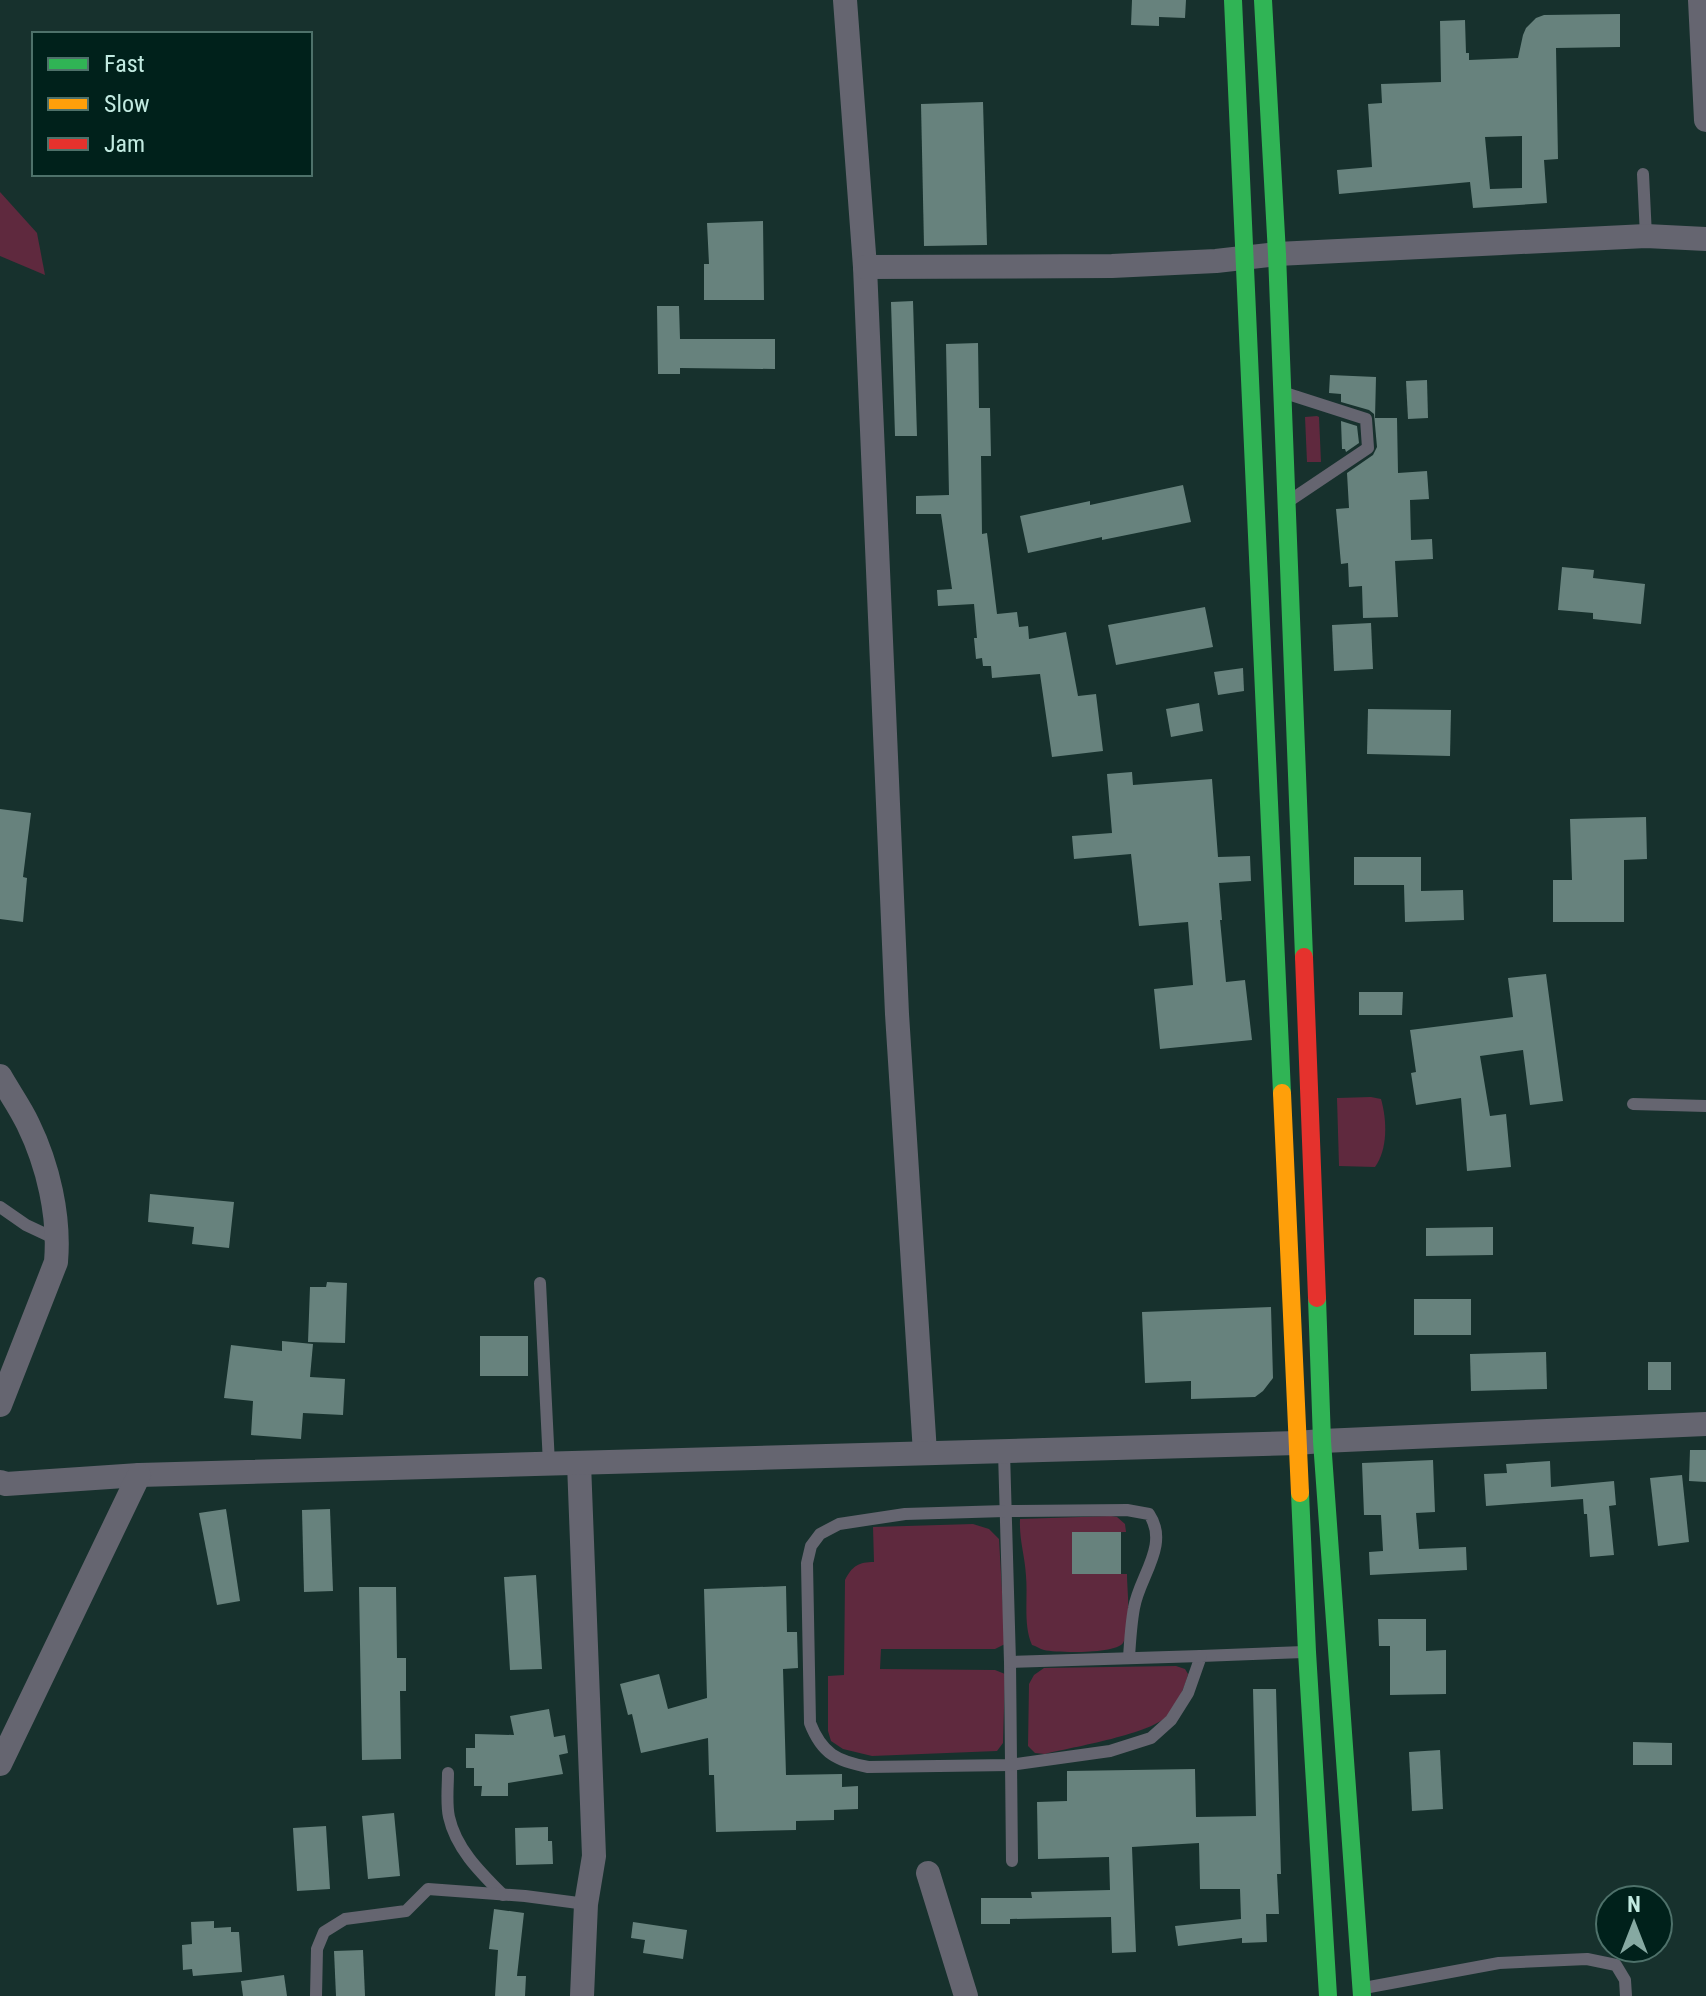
<svg xmlns="http://www.w3.org/2000/svg" width="1706" height="1996" font-family="'Roboto Condensed',sans-serif">
<style>
.green{fill:#5f293e}
.building{fill:#67827d;fill-rule:evenodd}
.lines{fill:none;stroke-linecap:round;stroke-linejoin:round}
.lane{stroke:#656570;stroke-width:12}
.street{stroke:#656570;stroke-width:24}
.fast{stroke:#30b455;stroke-width:18}
.slow{stroke:#ff9f0a;stroke-width:18}
.jam{stroke:#e5322d;stroke-width:18}
</style>
<rect width="100%" height="100%" fill="#17312d"/>
<g class="green">
<path d="M0,192l37,41 8,42 -45,-19z"/>
<path d="M1317,416l2,1 2,45h-14l-2,-45z"/>
<path d="M1371,1097l10,2c6,21 7,50 -6,68l-36,-1 -2,-68z"/>
<path d="M1111,1516l6,1 8,7 1,8 -54,1 1,41h54c0,17 5,54 -4,69 -7,11 -65,10 -79,7 -4,-1 -8,-4 -12,-5 -9,-20 -4,-47 -6,-69 -1,-20 -7,-36 -6,-57z"/>
<path d="M973,1524l16,5 10,10 6,105 -10,5h-114l-1,20 115,1 10,4 -2,69 -6,8 -125,5 -29,-7 -12,-8 -3,-10v-55l16,-1 1,-95c7,-14 14,-18 29,-18l-1,-35z"/>
<path d="M1176,1666l9,3 3,5c-3,13 -11,30 -19,40 -15,20 -97,33 -124,40l-10,-1 -7,-7 1,-62 5,-9 10,-7z"/>
</g>
<g class="building">
<path d="M1132,0h54l-1,18 -26,-1v9l-28,-1z"/>
<path d="M1620,14v33l-64,1 2,111 -14,1 3,43 -74,5 -3,-26 -131,12 -2,-24 35,-3 -4,-63 14,-1 -1,-19 60,-2 -1,-61 25,-1 1,33h3v7l49,-2 5,-23 3,-7 10,-10 8,-3zM1522,136v52l-32,1 -5,-52z"/>
<path d="M983,102l4,143 -63,1 -3,-142z"/>
<path d="M763,221l1,79h-60v-36h5l-2,-41z"/>
<path d="M913,301l4,135h-22l-4,-134z"/>
<path d="M657,306h22l1,33h95v30l-95,-1v6h-22z"/>
<path d="M978,343l1,65h11l1,48h-10l1,78 5,-1 10,81 20,-2 2,15 9,-1 1,13 37,-7 12,64 18,-2 7,57 -51,6 -12,-83 -48,4 -1,-12h-8l-1,-8 -6,1 -2,-21h3l-3,-34 -36,2 -1,-16 15,-1 -11,-75h-25v-18l33,-1 -3,-151z"/>
<path d="M1330,375l46,2 -1,41h22l1,55 29,-2 2,28 -19,1 1,40 21,-1 1,20 -38,2 3,56 -35,1 -1,-32 -13,1 -1,-24 -7,1 -5,-55 13,-1 -2,-35 26,-18 4,-8 -3,-33 -5,-4 -28,-8v-8l-12,-1z"/>
<path d="M1427,380l1,38 -20,1 -2,-38z"/>
<path d="M1341,421l16,5 2,17 -13,9 -1,-3h-3z"/>
<path d="M1183,485l8,37 -89,18v-3l-74,16 -8,-37 70,-15v4z"/>
<path d="M1562,567l32,3 -1,8 52,6 -4,40 -48,-5v-6l-35,-3z"/>
<path d="M1205,607l8,40 -97,18 -8,-40z"/>
<path d="M1371,623l2,46 -39,2 -2,-46z"/>
<path d="M1243,668l1,23 -26,4 -4,-23z"/>
<path d="M1199,703l4,28 -32,6 -5,-28z"/>
<path d="M1368,709l83,1 -1,46 -83,-2z"/>
<path d="M1132,772l1,13 79,-6 6,78 32,-1 1,25 -32,2 3,37h-2l6,62 19,-2 7,60 -92,9 -6,-60 39,-4 -5,-63 -49,4 -8,-72 -57,5 -2,-23 40,-3 -5,-59z"/>
<path d="M0,809l31,4 -8,64 4,1 -4,44 -23,-3z"/>
<path d="M1646,817l1,42 -23,1v62h-71v-42h19l-2,-61z"/>
<path d="M1354,857h67v34l42,-1 1,30 -59,2 -1,-37h-50z"/>
<path d="M1546,974l17,127 -33,4 -7,-55 -43,6 10,60 16,-2 5,53 -44,4 -6,-73 -45,7 -5,-32 5,-1 -6,-42 103,-13 -5,-39z"/>
<path d="M1359,992h44l-1,23h-43z"/>
<path d="M150,1194l84,8 -5,46 -37,-4 2,-17 -46,-5z"/>
<path d="M1493,1227v28l-67,1v-28z"/>
<path d="M327,1282l20,1 -2,60 -37,-1 2,-55h16z"/>
<rect x="1414" y="1299" width="57" height="36"/>
<path d="M1271,1307l2,71 -10,13 -8,6 -64,2v-18l-46,2 -3,-71z"/>
<rect x="480" y="1336" width="48" height="40"/>
<path d="M282,1341l31,3 -3,33 35,2 -2,36 -40,-2 -2,26 -50,-4 2,-34 -29,-3 7,-53 51,6z"/>
<path d="M1546,1352l1,37 -76,2 -1,-37z"/>
<rect x="1648" y="1362" width="23" height="28"/>
<path d="M1690,1450h16v32l-17,-1z"/>
<path d="M1433,1460l2,52 -19,1 3,36 47,-2 1,23 -97,5 -1,-23 14,-1 -2,-36h-17l-2,-52z"/>
<path d="M1550,1461l1,26 63,-6 2,24 -7,1 5,49 -24,2 -3,-43h-3l-1,-15 -97,7 -2,-32 23,-1 -1,-9z"/>
<path d="M1682,1475l7,67 -31,4 -8,-68z"/>
<path d="M226,1509l14,92 -23,4 -18,-92z"/>
<path d="M330,1509l3,82 -29,1 -2,-82z"/>
<rect x="1072" y="1532" width="49" height="42"/>
<path d="M536,1575l6,94 -32,1 -6,-93z"/>
<path d="M786,1586l1,46h10l1,36 -15,1 3,106 56,-1v13l16,-1v23l-24,1v10l-38,1v9l-80,2 -2,-57h-5l-1,-37 -67,15 -9,-39 -4,1 -8,-31 39,-10 9,35 39,-11 -3,-109z"/>
<path d="M359,1587h37l1,71h9v33h-6l1,68 -39,1z"/>
<path d="M1378,1619h48v32l20,-1v44l-56,1v-49h-11z"/>
<path d="M1253,1689h23l5,185h-4l2,40h-13l1,28 -25,1v-5l-64,8 -3,-20 66,-7 -1,-30h-40l-1,-46 -67,4 4,105 -24,1 -1,-36 -101,2v5h-29v-26h51l-1,-6 79,-2 -1,-33 -71,2 -1,-57 30,-1v-30l128,-2 1,48 60,-1z"/>
<path d="M549,1709l5,28 11,-2 3,18 -9,2 4,19 -55,9v13h-27l1,-10h-8v-18h-8v-20h9v-14l39,1 -4,-19z"/>
<path d="M1633,1742l39,1v22h-39z"/>
<path d="M1440,1750l3,59 -31,2 -3,-59z"/>
<path d="M394,1813l6,63 -32,3 -6,-63z"/>
<path d="M326,1826l4,63 -33,2 -4,-63z"/>
<path d="M548,1827v14h4l1,23 -37,1 -1,-37z"/>
<path d="M494,1909l30,4 -7,63h9l-1,20h-30l3,-46 -9,-1z"/>
<path d="M214,1921v7l17,-1v5h8l3,40 -49,4 -1,-7 -9,1 -1,-25 10,-1 -1,-22z"/>
<path d="M633,1922l54,8 -4,29 -40,-6 2,-13 -14,-2z"/>
<path d="M363,1950l2,46h-29l-2,-45z"/>
<path d="M284,1975l3,21h-44l-2,-15z"/>
</g>
<g class="lines">
<g class="lane">
<path d="M1643,174l3,62"/>
<path d="M1285,393l81,26 2,29 -76,51"/>
<path d="M1633,1104l73,2"/>
<path d="M0,1207l26,18 32,15"/>
<path d="M540,1283l9,181"/>
<path d="M1004,1452l6,210 2,199"/>
<path d="M1129,1658c1,-17 2,-34 5,-50 5,-31 36,-63 15,-94l-22,-4 -122,1 -100,3 -66,10 -19,10 -9,12 -4,17 3,160c12,31 27,38 58,44l142,-2 100,-14 41,-13 20,-18 17,-27 13,-37 103,-4"/>
<path d="M1010,1662l191,-6"/>
<path d="M448,1773c0,14 -2,31 1,44 7,32 32,56 54,78"/>
<path d="M1364,1988l135,-25 88,-4 29,6 9,15 1,16"/>
<path d="M316,1996l1,-47 7,-17 21,-13 61,-8 22,-22 97,7 61,8"/>
</g>
<g class="street">
<path d="M845,0l20,267 32,747 28,439"/>
<path d="M1700,0l6,120"/>
<path d="M865,267l247,-1 104,-5 61,-7 369,-18 60,3"/>
<path d="M0,1076c9,16 20,31 28,48 20,41 32,92 28,138l-56,143"/>
<path d="M579,1463l15,393 -8,48 -4,92"/>
<path d="M0,1482l6,2 133,-9 1158,-32 25,-2 384,-17"/>
<path d="M0,1764l139,-289"/>
<path d="M928,1873l38,123"/>
</g>
<g class="fast">
<path d="M1233,0l49,1093"/>
<path d="M1263,0l14,254 27,703"/>
<path d="M1317,1298l5,143 40,555"/>
<path d="M1300,1493l7,159 21,344"/>
</g>
<path class="slow" d="M1282,1093l18,400"/>
<path class="jam" d="M1304,957l13,341"/>
</g>
<rect x="32" y="32" width="280" height="144" fill="#00211b" stroke="#4e716a" stroke-width="2"/>
<rect x="48" y="58" width="40" height="12" fill="#30b455" stroke="#4e716a" stroke-width="2"/>
<text x="104" y="72" font-size="24" fill="#c2eae1">Fast</text>
<rect x="48" y="98" width="40" height="12" fill="#ff9f0a" stroke="#4e716a" stroke-width="2"/>
<text x="104" y="112" font-size="24" fill="#c2eae1">Slow</text>
<rect x="48" y="138" width="40" height="12" fill="#e5322d" stroke="#4e716a" stroke-width="2"/>
<text x="104" y="152" font-size="24" fill="#c2eae1">Jam</text>
<g transform="translate(1634 1924)"><circle r="38" fill="#00211b" stroke="#4e716a" stroke-width="2"/>
<path d="M0-6L14 30L0 20L-14 30Z" fill="#86a9a2"/>
<text y="-12" font-size="22" font-weight="bold" text-anchor="middle" fill="#c2eae1">N</text>
</g>
</svg>
